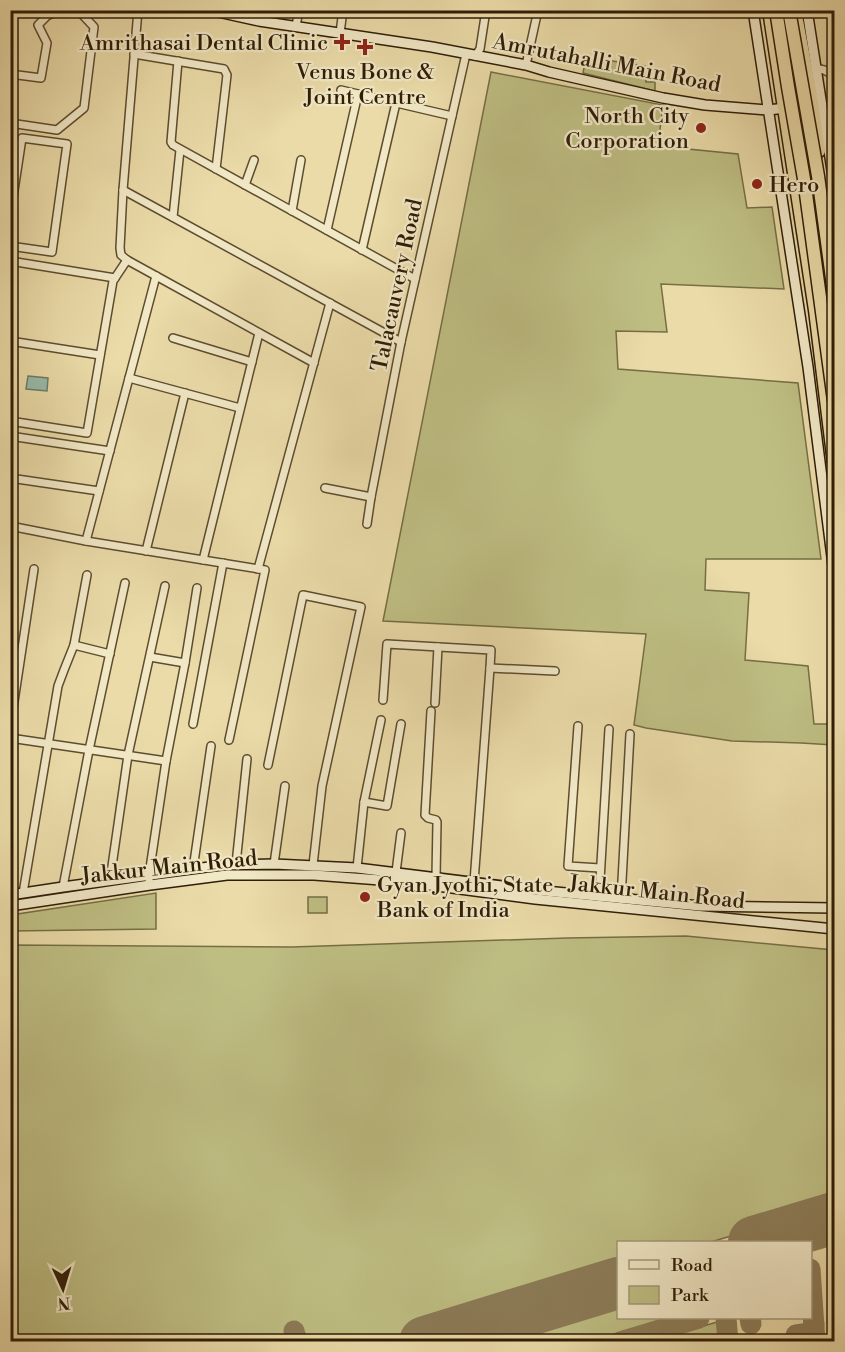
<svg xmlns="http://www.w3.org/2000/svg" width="845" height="1352" font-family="'Libre Bodoni',serif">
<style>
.green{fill:#bebe83;stroke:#766e45;stroke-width:1.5}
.water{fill:#98bbab;stroke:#6e7c69;stroke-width:1.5}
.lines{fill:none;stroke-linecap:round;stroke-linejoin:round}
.taxiway{stroke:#8c7c58;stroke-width:21}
.runway{stroke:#8c7c58;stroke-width:52}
.street-casing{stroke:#5e4c2f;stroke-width:10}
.secondary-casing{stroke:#2f1d07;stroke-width:12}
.highway-casing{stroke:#2f1d07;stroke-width:15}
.street{stroke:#f1e8c6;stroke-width:7}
.secondary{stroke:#f1e8c6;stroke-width:9}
.highway{stroke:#eadba8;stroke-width:12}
.rail{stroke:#2f1d07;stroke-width:2;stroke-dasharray:10 10;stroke-linecap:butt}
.highway-bridge-casing{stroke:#2f1d07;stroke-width:15;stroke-linecap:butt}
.highway-bridge{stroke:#eadba8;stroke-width:12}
.poi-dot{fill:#8f2418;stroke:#f1e8c6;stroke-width:2}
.labels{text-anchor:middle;stroke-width:4.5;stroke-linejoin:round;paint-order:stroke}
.poi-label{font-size:22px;fill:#2f1d07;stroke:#f1e8c6;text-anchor:end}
.street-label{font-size:22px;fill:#2f1d07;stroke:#f1e8c6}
</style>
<rect width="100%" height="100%" fill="#eadba8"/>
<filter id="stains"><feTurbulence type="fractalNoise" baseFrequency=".00333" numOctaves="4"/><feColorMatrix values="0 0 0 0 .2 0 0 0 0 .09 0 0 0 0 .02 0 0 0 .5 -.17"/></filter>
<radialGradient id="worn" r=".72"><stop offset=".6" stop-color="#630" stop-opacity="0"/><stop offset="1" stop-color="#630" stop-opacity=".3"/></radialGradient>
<g class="green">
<path d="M586,57l59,9 1,16h9v9l-72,-18z"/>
<path d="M491,72l172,33 -5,41 80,8 9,54 25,-1 12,82 -123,-5 6,48 -51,-1 2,38 180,14 23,176h-115l-1,31 44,3 -4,67 63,6 6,58h20v21l-33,-2 -69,-2 -86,-13 -12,-3 12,-91 -263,-13z"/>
<path d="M156,893v36l-145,2v-16z"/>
<rect x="308" y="897" width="19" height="16"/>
<path d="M686,936l148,14v217l-1,1 1,6v31l-123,37h-93v29l-233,70h-78l-5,-13 -16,5 2,9 -277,-1v-396l281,2 275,-9z"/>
<path d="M618,1296v22h52l-80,23h-121z"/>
<path d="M717,1322l3,1 3,5 1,13h-72z"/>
</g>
<path class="water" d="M28,376l20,2 -1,13 -21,-2z"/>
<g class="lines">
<g class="taxiway">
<path d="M795,1230h6l5,12"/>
<path d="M810,1269l5,73"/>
<path d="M726,1318l2,24"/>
<path d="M750,1318l1,6"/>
<path d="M294,1331l3,11"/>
<path d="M796,1335l14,-2 3,-3 1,-6"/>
<path d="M620,1342l79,-24"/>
</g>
<g class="runway">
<path d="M754,1242l80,-24"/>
<path d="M425,1342l193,-59"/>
</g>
<g class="street-casing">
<g id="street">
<path d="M138,10l-15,180 -3,58 1,7 6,5 187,103"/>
<path d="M827,10v3"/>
<path d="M259,21l2,-11"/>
<path d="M296,26l3,-16"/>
<path d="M340,33l3,-23"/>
<path d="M134,54l90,15 3,6 -11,94"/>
<path d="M475,56l5,-7 6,-39"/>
<path d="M178,61l-7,81 2,3 242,134"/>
<path d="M526,65l12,-55"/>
<path d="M815,68l9,2 10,5"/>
<path d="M10,74l31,4 6,-35 -9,-18 9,-9 11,-6"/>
<path d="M341,90l111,26"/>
<path d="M10,123l47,7 27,-22 10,-81 -16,-17"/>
<path d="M245,185l9,-25"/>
<path d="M123,190l278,152"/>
<path d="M292,211l9,-51"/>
<path d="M10,217l12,-79 45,6 -15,108 -42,-6"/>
<path d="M173,217l7,-67"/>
<path d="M327,230l31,-136"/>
<path d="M362,250l34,-147"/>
<path d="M10,261l105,17"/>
<path d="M173,338l79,24"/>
<path d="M10,341l90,14"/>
<path d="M129,378l111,30"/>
<path d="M10,421l77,12 26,-152 14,-21"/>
<path d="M10,436l100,15"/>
<path d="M10,478l89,13"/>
<path d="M325,488l46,9"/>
<path d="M367,524l4,-27 30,-155 65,-288"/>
<path d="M10,526l76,15 179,29 -36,170"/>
<path d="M86,541l70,-265"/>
<path d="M146,551l39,-158"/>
<path d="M203,560l56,-227"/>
<path d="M258,569l72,-266"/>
<path d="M74,645l36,9"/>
<path d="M150,657l35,6"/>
<path d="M383,700l4,-56 104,6 -1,18"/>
<path d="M435,703l3,-56"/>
<path d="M431,711l-6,104 3,3 8,2 1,2 -1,55"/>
<path d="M193,724l30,-161"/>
<path d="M578,726l-10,140 32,2"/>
<path d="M10,728l24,-159"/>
<path d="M10,738l156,23"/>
<path d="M268,765l35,-170 58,12 -39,179 -9,79"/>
<path d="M364,802l23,4 14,-82"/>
<path d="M236,864l11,-105"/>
<path d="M274,864l11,-78"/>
<path d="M357,868l7,-66 17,-82"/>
<path d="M193,869l18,-123"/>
<path d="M396,872l5,-39"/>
<path d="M149,879v-4l17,-114 19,-98 12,-75"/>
<path d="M110,880l18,-125 37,-169"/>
<path d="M474,882l16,-214 65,3"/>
<path d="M63,887l26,-137 36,-167"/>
<path d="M23,893l35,-207 6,-16 10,-25 13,-70"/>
<path d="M599,897l10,-168"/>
<path d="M621,899l9,-165"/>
</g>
</g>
<g class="secondary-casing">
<g id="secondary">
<path d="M209,10l50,11 173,26 94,18 23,7 114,26 42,7 63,5 44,-5"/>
<path d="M753,10l55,357 26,206"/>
<path d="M807,10l27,173"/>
<path d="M10,895l53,-8 161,-22 50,-1 83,4 178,22 165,16 134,2"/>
<path d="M10,906l140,-21 77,-10h87l93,7 128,17 299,30"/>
</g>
</g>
<g class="highway-casing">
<g id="highway">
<path d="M769,10l46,300 19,154"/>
<path d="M795,10l15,80 9,61"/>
<path d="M828,204l6,47"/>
</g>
</g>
<use href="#street" class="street"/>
<use href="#secondary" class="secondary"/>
<use href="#highway" class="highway"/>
<path class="rail" d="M761,10l1,6"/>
<g class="highway-bridge-casing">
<g id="highway-bridge">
<path d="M776,10l12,77 16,92 30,222"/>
<path d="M789,10l29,166 16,117"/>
</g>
</g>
<use href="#highway-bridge" class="highway-bridge"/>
</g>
<g class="poi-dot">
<path d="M339 33h6v6h6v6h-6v6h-6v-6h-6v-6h6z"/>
<path d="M362 38h6v6h6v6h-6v6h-6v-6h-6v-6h6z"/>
<circle cx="701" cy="128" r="6"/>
<circle cx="757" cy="184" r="6"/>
<circle cx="365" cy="897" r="6"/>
</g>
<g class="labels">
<g class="poi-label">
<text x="328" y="50">Amrithasai Dental Clinic</text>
<text x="365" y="79" text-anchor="middle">Venus Bone &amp;<tspan x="365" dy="25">Joint Centre</tspan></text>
<text x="689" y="123">North City<tspan x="689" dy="25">Corporation</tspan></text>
<text x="769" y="192" text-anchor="start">Hero</text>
<text x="377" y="892" text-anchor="start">Gyan Jyothi, State<tspan x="377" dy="25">Bank of India</tspan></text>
</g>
<g class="street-label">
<text transform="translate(607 62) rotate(11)" y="8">Amrutahalli Main Road</text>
<text transform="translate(396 285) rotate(-78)" y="8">Talacauvery Road</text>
<text transform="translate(169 866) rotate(-6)" y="8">Jakkur Main Road</text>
<text transform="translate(657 891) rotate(6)" y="8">Jakkur Main Road</text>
</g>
</g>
<rect width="845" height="1352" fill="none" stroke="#eadba8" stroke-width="36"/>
<rect x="12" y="12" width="821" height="1328" fill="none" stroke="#2f1d07" stroke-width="3"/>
<rect x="18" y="18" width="809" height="1316" fill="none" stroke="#2f1d07" stroke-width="1.5"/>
<rect x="617" y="1241" width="195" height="78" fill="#f1e8c6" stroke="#a3977a" stroke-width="1.5"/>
<rect x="629" y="1260" width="30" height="9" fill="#f1e8c6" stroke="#a3977a" stroke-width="1.5"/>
<text x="671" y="1271" font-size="18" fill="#2f1d07">Road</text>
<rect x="629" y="1286" width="30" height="18" fill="#bebe83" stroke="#a3977a" stroke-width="1.5"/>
<text x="671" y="1301" font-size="18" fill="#2f1d07">Park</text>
<g transform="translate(63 1289) rotate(176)" stroke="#f1e8c6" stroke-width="4.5" paint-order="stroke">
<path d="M0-4.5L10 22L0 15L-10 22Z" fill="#2f1d07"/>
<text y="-9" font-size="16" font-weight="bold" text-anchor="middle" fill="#2f1d07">N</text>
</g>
<rect width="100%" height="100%" filter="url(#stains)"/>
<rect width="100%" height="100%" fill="url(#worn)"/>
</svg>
